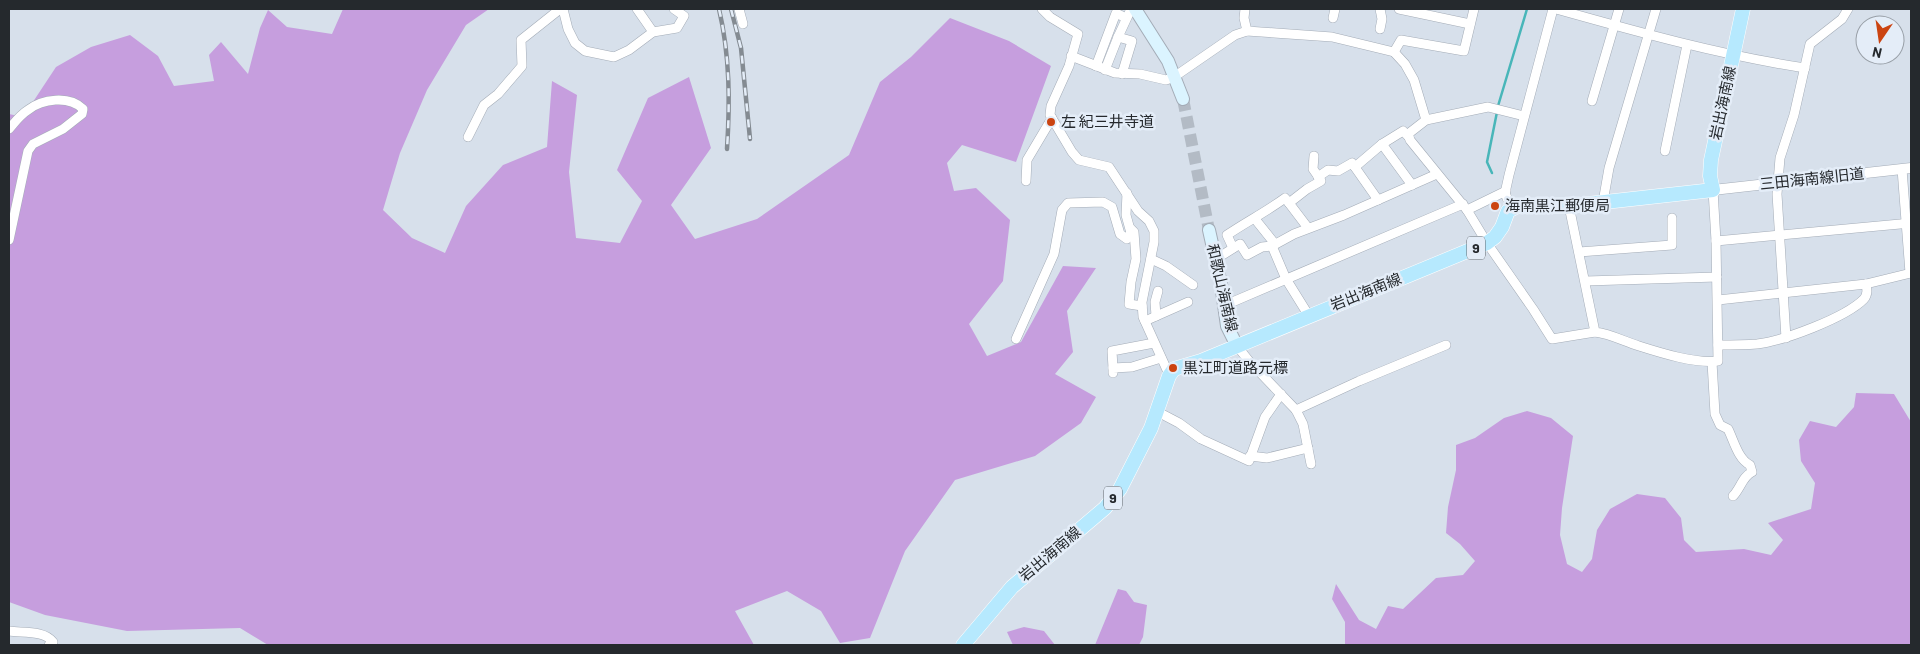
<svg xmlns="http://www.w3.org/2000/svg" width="1920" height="654" font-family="Barlow,'Noto Sans JP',sans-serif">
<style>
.forest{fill:#c69ede}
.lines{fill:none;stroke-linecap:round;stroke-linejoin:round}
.stream{stroke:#48b6b9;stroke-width:2.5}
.secondary-tunnel{stroke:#b3bbc5;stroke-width:12;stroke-dasharray:12 6;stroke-linecap:butt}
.minor-casing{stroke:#a4acb7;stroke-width:10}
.tertiary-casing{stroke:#a4acb7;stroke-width:11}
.secondary-casing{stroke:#a4acb7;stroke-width:14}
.primary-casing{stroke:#fff;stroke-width:15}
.minor{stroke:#fff;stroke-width:9}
.tertiary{stroke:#fff;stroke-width:10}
.secondary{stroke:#dbf4ff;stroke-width:12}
.primary{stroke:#b6e9fe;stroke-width:14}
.rail-casing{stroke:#848b92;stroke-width:4.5}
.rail{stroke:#e4edf8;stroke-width:2.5;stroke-dasharray:8;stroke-linecap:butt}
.poi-dot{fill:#cb4411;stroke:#e4edf8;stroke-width:2}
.labels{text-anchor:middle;stroke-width:5;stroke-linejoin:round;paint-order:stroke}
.shield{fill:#e4edf8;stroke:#5e646a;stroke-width:1}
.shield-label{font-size:14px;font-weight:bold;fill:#25292d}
.street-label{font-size:15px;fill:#25292d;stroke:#e4edf8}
.poi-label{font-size:15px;fill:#25292d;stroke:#e4edf8;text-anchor:start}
</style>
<rect width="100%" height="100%" fill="#d7e0eb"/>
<g class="forest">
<path d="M343,9h146l-23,16 -39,65 -27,63 -17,57 29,28 33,15 21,-47 37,-41 44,-18 5,-66 25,14 -8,77 7,66 44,5 22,-42 -25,-31 31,-72 41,-21 22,71 -40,57 24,34 62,-20 92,-64 31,-73 31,-25 39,-39 59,23 42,25 -35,96 -54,-17 -15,18 7,28 22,-3 34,32 -7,61 -34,43 18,32 34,-14 42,-76 33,2 -29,43 6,41 -18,22 41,23 -15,26 -46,33 -80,24 -50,71 -35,87 -30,5 -19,-32 -34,-20 -52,20 19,34h-486l-28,-17 -113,3 -82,-16 -36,-13v-488l14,3 33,-50 35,-20 39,-12 28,21 16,30 40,-5 -5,-26 12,-13 27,32 12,-46 8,-18 19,17 45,7z"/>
<path d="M1856,393l38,1 17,28v223h-566v-23l-13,-23 4,-15 23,36 17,9 12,-23 15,3 33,-31 27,-3 12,-14 -15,-17 -14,-11 2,-26 8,-37v-25l19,-7 29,-20 23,-7 24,7 22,18 -11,72 -2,27 7,29 15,8 10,-13 5,-29 13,-21 27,-15 28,4 16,20 3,22 12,12 48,-3 27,6 12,-15 -15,-17 43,-14 4,-26 -14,-22 -2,-21 11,-19 26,6 18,-20z"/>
<path d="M1118,589l8,2 8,11 13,3 -4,32 -4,8h-44z"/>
<path d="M1024,627l20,4 11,14h-42l-6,-13z"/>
</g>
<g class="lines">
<g class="stream">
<path d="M1498,106l29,-97"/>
<path d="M1492,173l-5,-11 10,-50"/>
</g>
<path class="secondary-tunnel" d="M1183,99l26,131"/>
<g class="minor-casing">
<g id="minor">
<path d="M563,9l5,20 7,14 10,8 29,6 15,-7 24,-18 24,-4 7,-12 -10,-7"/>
<path d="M637,9l16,23"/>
<path d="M739,9l4,15"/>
<path d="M1042,9l8,8 28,17 -9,32 -18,40 -1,9 22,37 7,8 30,7 29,44 11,10 5,10v11l-12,60 1,15 24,53 4,2"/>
<path d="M1245,9l-1,9 3,13 85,6 62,15 11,12 9,16 12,40"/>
<path d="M1399,9l71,15"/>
<path d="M1556,9c82,23 164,46 249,59"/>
<path d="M1333,18l2,-9"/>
<path d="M1380,29l2,-10 -2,-10"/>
<path d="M1394,52l7,-12 63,11 10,-42"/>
<path d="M1071,56l44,17 25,1 26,6 8,-3 61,-42 12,-4"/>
<path d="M1096,66l20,-53 10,5"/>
<path d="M1105,70l13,-33"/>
<path d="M1122,74l10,-33 -14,-4 13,-28"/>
<path d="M1592,101l27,-92"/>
<path d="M1524,116l-36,-9 -62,13 -18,14 2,6 57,70 20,33 46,66 19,30 43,-7"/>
<path d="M9,129c6,-7 11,-14 19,-19 14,-11 41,-15 55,-1l-1,5 -19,15 -30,15 -5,7 -19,89"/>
<path d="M468,137l16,-32 14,-11 24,-28 -1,-26 39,-31"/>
<path d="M1382,144l30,41"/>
<path d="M1665,151l22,-106"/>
<path d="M1314,156l-1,13 7,10"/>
<path d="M1355,167l27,-23 21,-13 6,6"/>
<path d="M1902,169l8,104"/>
<path d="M1318,177l10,-7 10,1 14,-8 26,37"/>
<path d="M1026,181l1,-21 25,-42"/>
<path d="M1603,202l6,-34 47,-159"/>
<path d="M1289,203l19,25"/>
<path d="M1569,206l26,126c16,2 28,9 44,14 22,7 57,18 79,15l-2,-120 -3,-51"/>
<path d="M1511,208l-6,-15 4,-18 44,-166"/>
<path d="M1467,210l39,-19"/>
<path d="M1255,219l20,25"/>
<path d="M1131,229l3,3 2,27 -5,23 -2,22 13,2"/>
<path d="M1716,241l195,-18"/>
<path d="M1272,246l14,33 23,37"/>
<path d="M1233,248l-6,-13c19,-13 39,-23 58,-37l4,5 18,-14 14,-8"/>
<path d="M1579,252l93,-7v-27"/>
<path d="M1151,259l15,7 27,19"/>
<path d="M1216,259l24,-15 7,11 15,-8 10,-1 22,-12 50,-19 93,-41"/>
<path d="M1586,281l131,-4"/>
<path d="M1718,300l148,-16 45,-11"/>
<path d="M1223,306l240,-102"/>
<path d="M1156,316l-1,-14 3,-11"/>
<path d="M1145,321l43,-19"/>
<path d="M1786,338l-9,-144 3,-36 14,-43 16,-71 32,-25 6,-10"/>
<path d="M1016,339l38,-85 8,-44 6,-7 35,-1 9,5 8,27 7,5 4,-6 -5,-18 1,-22"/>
<path d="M1718,345c13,0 26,0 39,-1 26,-3 88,-26 107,-45 4,-5 3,-10 2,-15"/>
<path d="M1237,346l12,15 47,49 7,14 8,40"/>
<path d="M1712,362l3,52 5,11 8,4c6,12 10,30 22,36l2,7c-9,4 -12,17 -19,24"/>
<path d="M1113,368l-1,-17 42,-8"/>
<path d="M1113,373v-5l19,-1 29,-9"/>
<path d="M1296,410l63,-29 87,-36"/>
<path d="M1158,412l21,11 22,16 48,22 16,-44 16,-23"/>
<path d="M1250,456l17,2 41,-10"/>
<path d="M9,631c14,2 35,-1 44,11l-4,3"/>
</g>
</g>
<g class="tertiary-casing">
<path id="tertiary" d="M1713,190l198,-22"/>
</g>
<g class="secondary-casing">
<g id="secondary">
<path d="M1135,9l33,52 15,38"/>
<path d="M1209,230l12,54 6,42 10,20"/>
</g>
</g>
<g class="primary-casing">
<path id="primary" d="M963,645l49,-58 93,-79 15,-19 31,-61 18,-52 5,-7 27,-8 286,-118 8,-6 7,-10 6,-16 10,-5h51l144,-16 -3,-14 1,-16 32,-151"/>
</g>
<use href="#minor" class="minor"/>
<use href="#tertiary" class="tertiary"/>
<use href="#secondary" class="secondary"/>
<use href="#primary" class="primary"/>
<g class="rail-casing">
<g id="rail">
<path d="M719,9c11,47 11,93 8,140"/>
<path d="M731,9l10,39 9,91"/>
</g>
</g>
<use href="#rail" class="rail"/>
</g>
<g class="poi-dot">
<circle cx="1051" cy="122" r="5"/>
<circle cx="1495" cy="206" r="5"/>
<circle cx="1173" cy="368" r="5"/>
</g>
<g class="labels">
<g class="shield">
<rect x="1467" y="236.5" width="18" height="23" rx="4"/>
<rect x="1104" y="486.5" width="18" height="23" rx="4"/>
</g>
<g class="shield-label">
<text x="1476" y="253">9</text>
<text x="1113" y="503">9</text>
</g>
<g class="street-label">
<text transform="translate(1723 103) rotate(-78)" y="5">岩出海南線</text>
<text transform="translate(1812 179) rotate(-6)" y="5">三田海南線旧道</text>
<text transform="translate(1222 288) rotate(77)" y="5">和歌山海南線</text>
<text transform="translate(1366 292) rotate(-22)" y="5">岩出海南線</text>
<text transform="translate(1050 554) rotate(-40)" y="5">岩出海南線</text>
</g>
<g class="poi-label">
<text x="1061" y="127">左 紀三井寺道</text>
<text x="1505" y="211">海南黒江郵便局</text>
<text x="1183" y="373">黒江町道路元標</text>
</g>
</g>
<rect width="1920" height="654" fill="none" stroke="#25292d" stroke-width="20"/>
<g transform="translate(1880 40) rotate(193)"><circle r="24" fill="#e4edf8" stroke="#989fa7"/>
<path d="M0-4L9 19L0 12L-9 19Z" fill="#cb4411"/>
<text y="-8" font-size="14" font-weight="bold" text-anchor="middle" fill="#25292d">N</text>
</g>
</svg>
